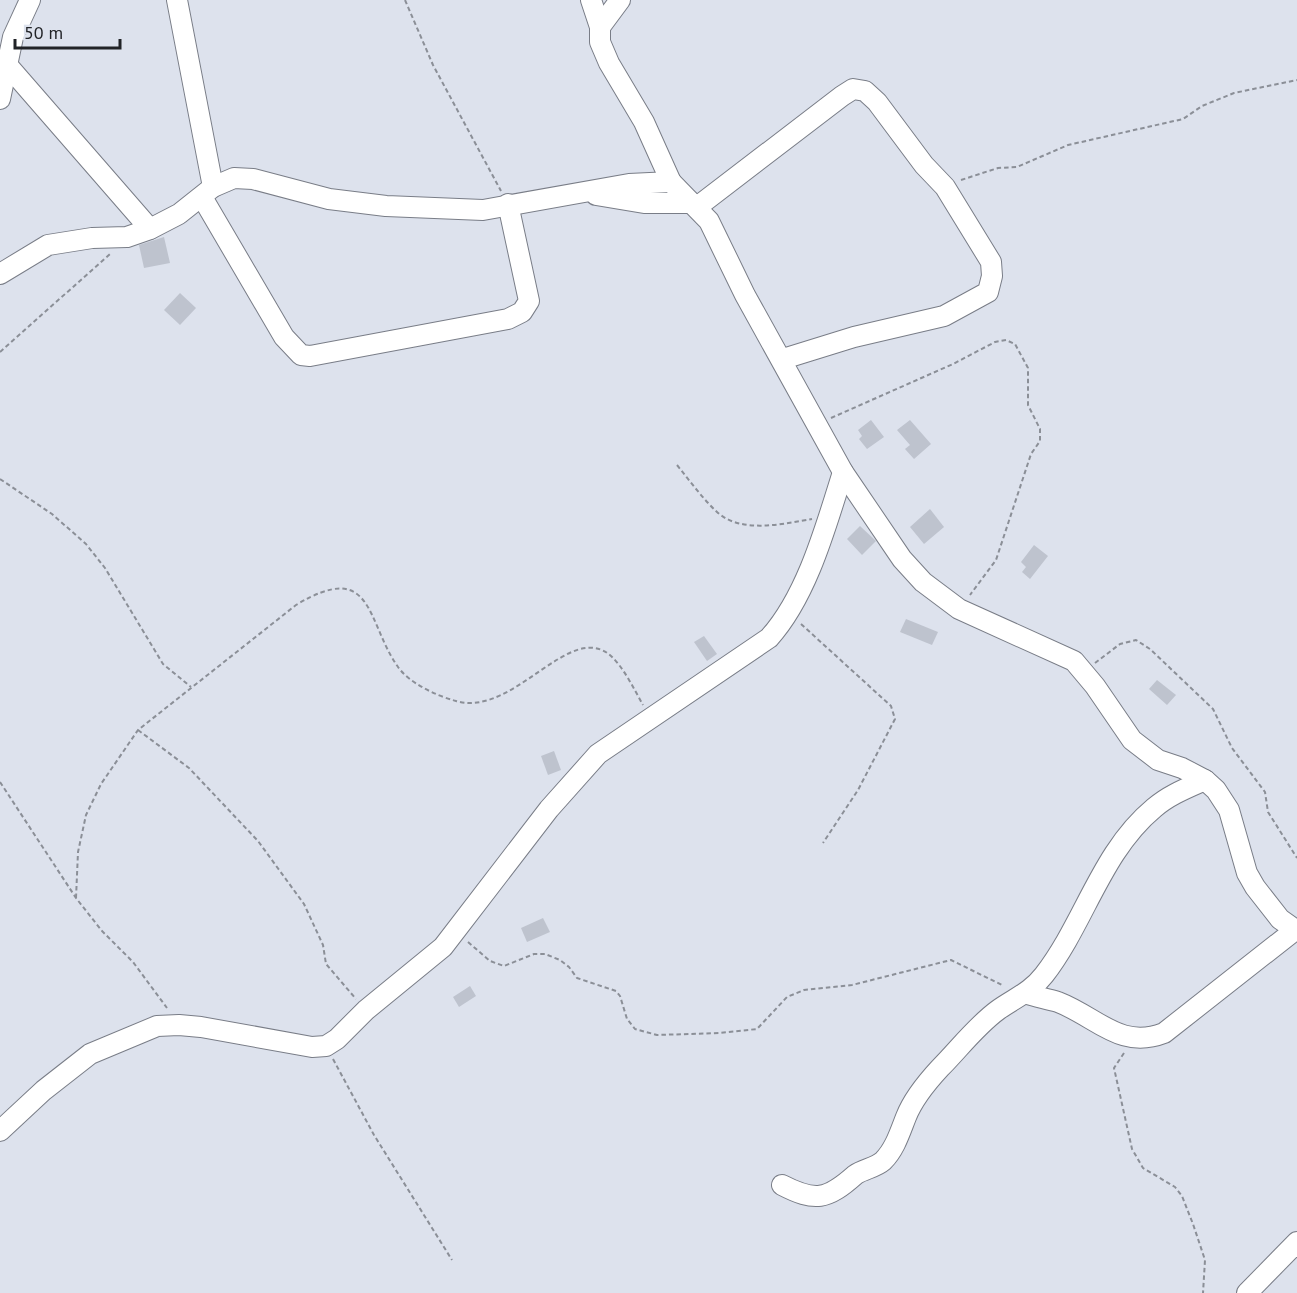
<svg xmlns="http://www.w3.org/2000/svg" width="1297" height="1293" font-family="'PT Sans',sans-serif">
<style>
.building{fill:#bec3ce}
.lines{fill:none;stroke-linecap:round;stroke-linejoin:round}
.minor-casing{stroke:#797d87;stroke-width:22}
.path{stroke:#8b8f97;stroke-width:2;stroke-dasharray:4.5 3;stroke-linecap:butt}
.minor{stroke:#fff;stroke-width:20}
</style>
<rect width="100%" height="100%" fill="#dde2ed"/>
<g class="building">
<path d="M164,237l6,26 -26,5 -5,-23z"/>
<path d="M180,293l16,15 -16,17 -16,-15z"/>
<path d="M871,420l13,17 -17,12 -8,-10 3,-3 -4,-6z"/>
<path d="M910,420l21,24 -17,15 -9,-10 5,-4 -13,-15z"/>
<path d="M930,509l14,18 -20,17 -14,-17z"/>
<path d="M860,526l16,15 -14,14 -15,-16z"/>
<path d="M1034,545l14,11 -18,23 -8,-7 4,-5 -5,-5z"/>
<path d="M906,619l32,13 -6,13 -32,-13z"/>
<path d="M704,636l13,18 -10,7 -13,-19z"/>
<path d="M1157,680l19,15 -9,10 -18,-16z"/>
<path d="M554,751l7,19 -13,5 -7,-19z"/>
<path d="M543,918l7,14 -23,10 -6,-14z"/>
<path d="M470,986l6,10 -17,11 -6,-10z"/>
</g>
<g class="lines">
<g class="minor-casing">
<g id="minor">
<path d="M177,0l36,187"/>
<path d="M591,0l9,27"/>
<path d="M620,0l-20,27v15l9,21 35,59 27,60"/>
<path d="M9,67l141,162"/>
<path d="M0,99l13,-62 17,-37"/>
<path d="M596,195l48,8h48"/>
<path d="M202,197l82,140 17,18 9,1 198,-37 14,-7 7,-11 -21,-97"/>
<path d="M697,207l145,-111 11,-7 12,2 12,11 47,63 21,22 46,75 1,14 -4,16 -44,24 -90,21 -71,22"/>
<path d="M0,274l48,-29 44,-7 35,-1 23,-8 29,-15 34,-27 21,-9 19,1 76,20 57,7 97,4 146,-26 42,-2 38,39 36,74 98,177 59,87 21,23 36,27 115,52 21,25 37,54 26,20 24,8 23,12 11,10 13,20 18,63 8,14 25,32 17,12"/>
<path d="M1027,994c10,3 21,5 31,8 39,15 62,48 106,31l131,-103"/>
<path d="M0,1131l44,-41 46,-36 67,-28 22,-1 22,2 111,20 14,-1 11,-7 29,-29 77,-63 106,-138 49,-55 171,-116c38,-42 57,-112 74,-166"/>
<path d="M782,1185c33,17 45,15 73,-10 8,-6 20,-7 28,-14 12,-12 17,-29 23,-44 7,-18 21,-35 34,-49 19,-19 36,-42 58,-58 17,-12 33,-18 46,-35 41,-53 57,-123 110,-167 15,-13 33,-20 51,-28"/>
<path d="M1247,1293l50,-51"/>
</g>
</g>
<g class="path">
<path d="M405,0l28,65 68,126"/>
<path d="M961,180l37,-12 19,-1 51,-22 115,-26 19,-13 32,-13 63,-13"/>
<path d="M0,352l110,-98"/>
<path d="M831,418l122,-54 42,-22 11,-2 9,4 13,24v37l12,24v12l-9,13 -35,106 -26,35"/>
<path d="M677,465c13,16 25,33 40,47 24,22 66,12 95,7"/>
<path d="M0,479l52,35 34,30 19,24 58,96 28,23"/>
<path d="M801,624l90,82 4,13 -37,71 -35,53"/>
<path d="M1095,663l25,-19 16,-4 14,9 63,60 19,39 33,44 3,20 29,46"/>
<path d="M138,730l51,38 69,73 46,63 19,41 3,19 30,35"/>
<path d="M0,782l76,116 26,33 31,31 34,46"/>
<path d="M76,898l2,-46 8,-37 15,-31 37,-54 158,-125c78,-47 70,17 102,62 11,16 39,29 58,34 58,17 114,-82 155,-45 13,12 23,33 32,49"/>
<path d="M468,942l22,19 14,5 30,-12h11l15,6 9,7 8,11 39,13 4,5 7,23 8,10 22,6 63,-2 37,-4 30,-32 17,-7 48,-5 99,-25 53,26"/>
<path d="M1124,1053l-10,15 18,81 11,19 32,19 7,9 11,28 12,36 -2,33"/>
<path d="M333,1059l41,76 78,125"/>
</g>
<use href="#minor" class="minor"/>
</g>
<path d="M15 39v9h105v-9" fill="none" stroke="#212327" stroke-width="3"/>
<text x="24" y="39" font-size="18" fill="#212327" stroke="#dde2ed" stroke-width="4.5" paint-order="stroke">50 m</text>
</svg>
